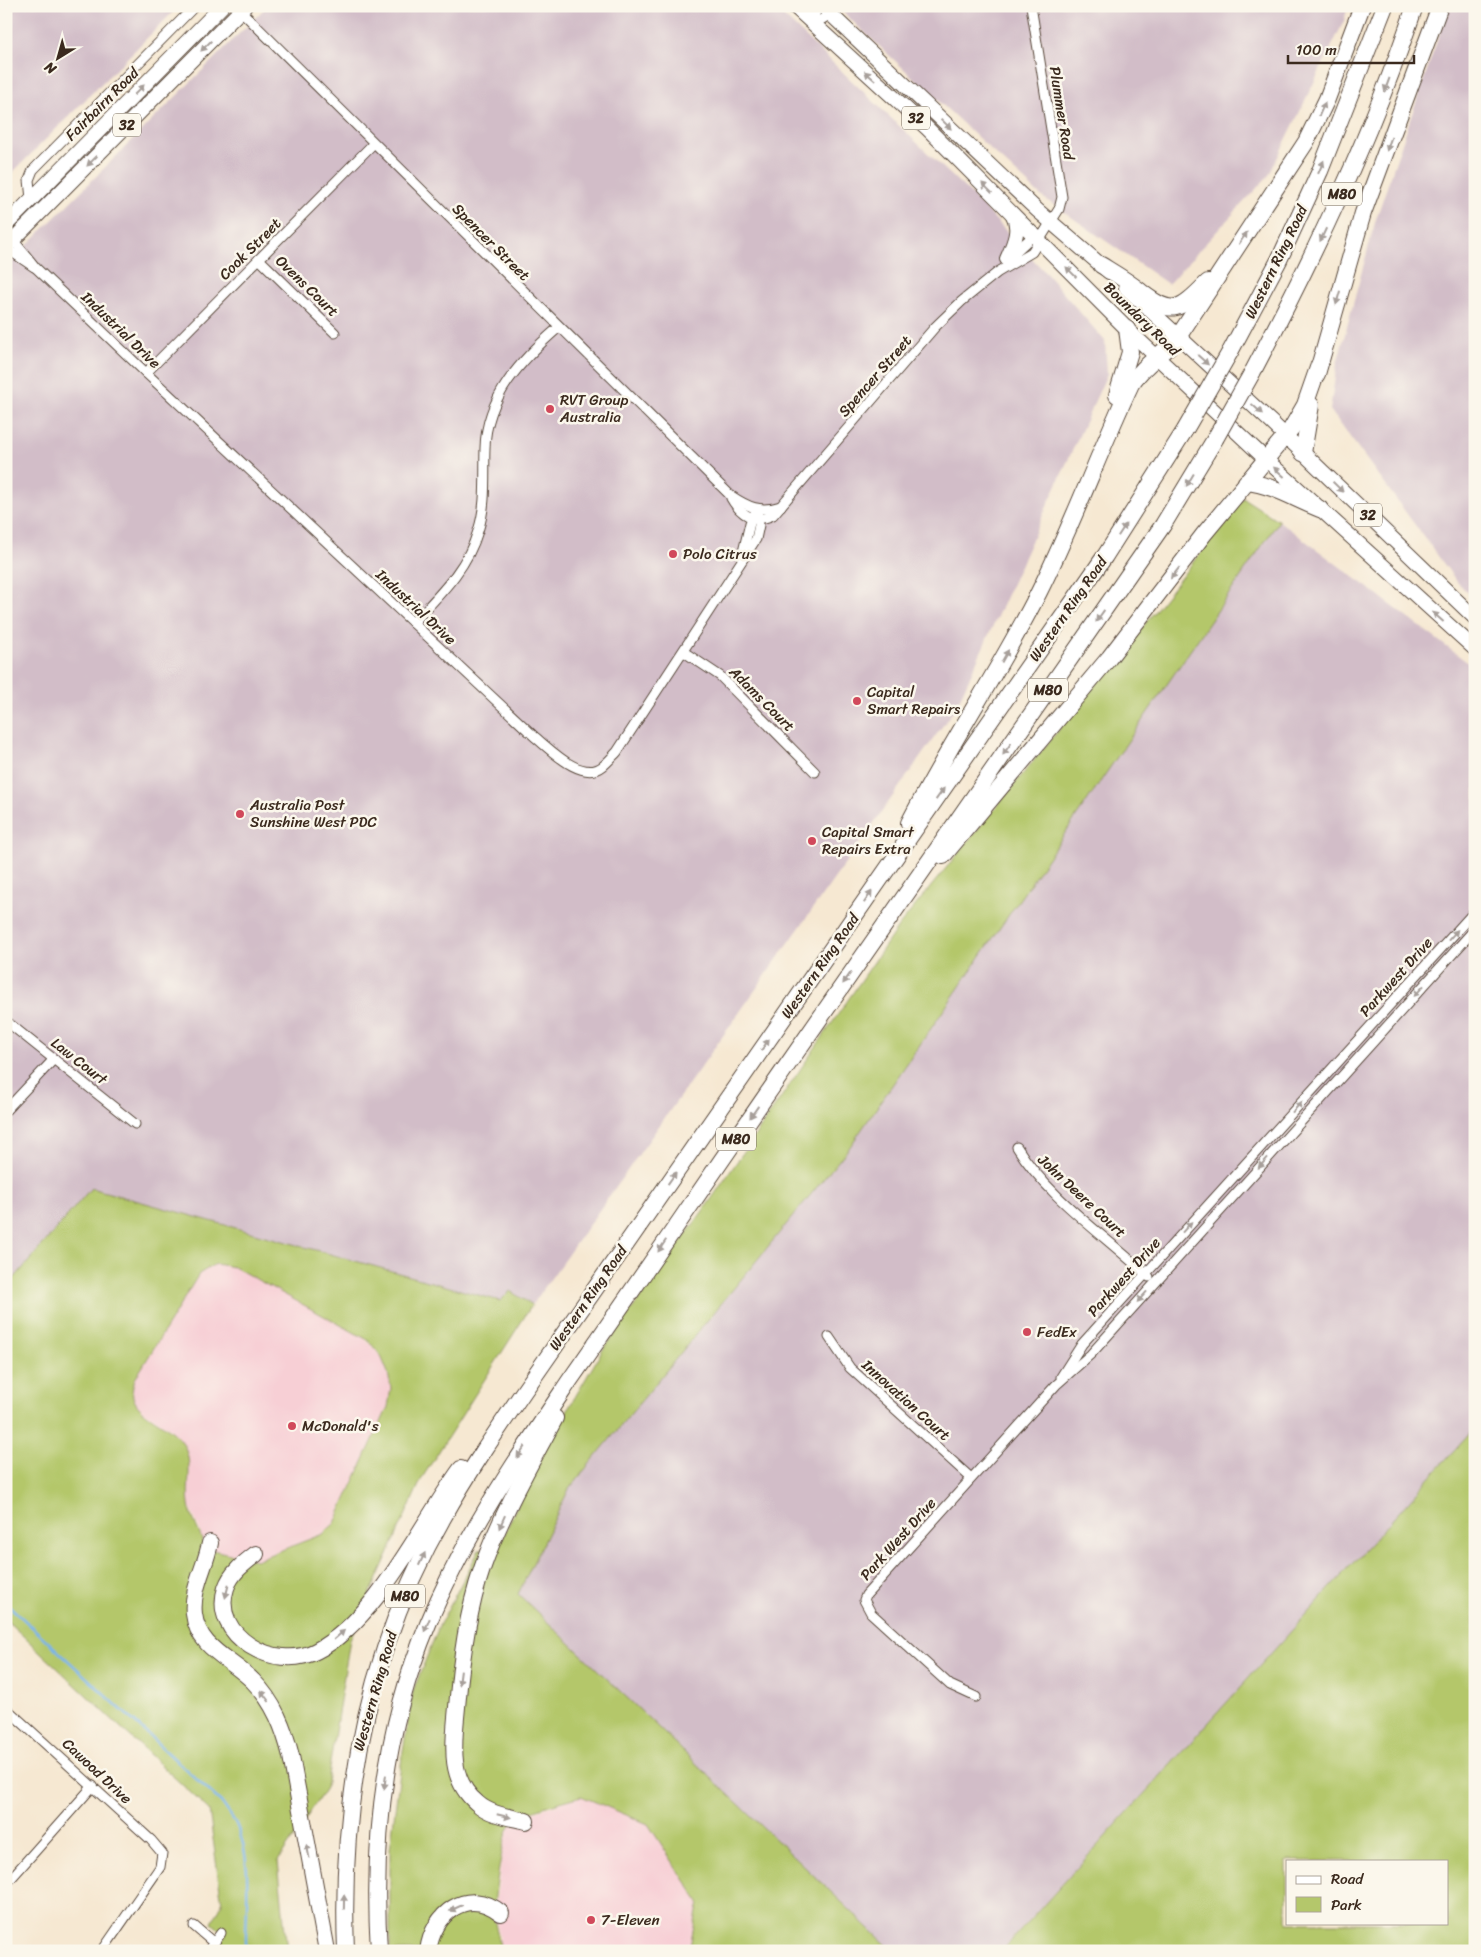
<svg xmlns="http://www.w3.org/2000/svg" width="1481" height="1957" font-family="Sriracha,sans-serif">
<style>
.built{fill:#f7cfd5}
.industrial{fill:#d2bdc8}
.green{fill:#b4c76b;stroke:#787844;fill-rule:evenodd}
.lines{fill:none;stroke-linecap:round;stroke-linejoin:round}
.stream{stroke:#79b4ea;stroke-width:2.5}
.minor-casing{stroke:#574639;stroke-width:11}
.primary-casing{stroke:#574639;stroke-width:16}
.motorway-casing{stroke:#574639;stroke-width:18}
.minor{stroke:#fff;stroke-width:9}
.primary{stroke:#fff;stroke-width:14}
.motorway{stroke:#fff;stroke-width:16}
.motorway-bridge-casing{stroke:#574639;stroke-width:18;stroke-linecap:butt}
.motorway-bridge{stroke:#fff;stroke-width:16}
.oneway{fill:#a79f9a}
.poi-dot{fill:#d1495b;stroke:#fbf7ec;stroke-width:2}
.labels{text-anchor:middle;stroke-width:5;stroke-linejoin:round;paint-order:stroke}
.shield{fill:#fbf7ec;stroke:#75685c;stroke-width:1}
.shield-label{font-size:14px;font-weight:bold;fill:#3b2a1e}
.street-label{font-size:15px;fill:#3b2a1e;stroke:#fbf7ec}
.poi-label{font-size:15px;fill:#3b2a1e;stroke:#fbf7ec;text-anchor:start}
</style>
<rect width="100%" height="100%" fill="#fbf7ec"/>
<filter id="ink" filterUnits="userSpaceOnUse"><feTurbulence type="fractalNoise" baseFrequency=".02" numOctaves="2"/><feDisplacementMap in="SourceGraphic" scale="10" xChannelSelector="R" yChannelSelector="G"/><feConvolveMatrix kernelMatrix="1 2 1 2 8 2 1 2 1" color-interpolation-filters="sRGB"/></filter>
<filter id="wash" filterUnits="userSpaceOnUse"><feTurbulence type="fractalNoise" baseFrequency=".0096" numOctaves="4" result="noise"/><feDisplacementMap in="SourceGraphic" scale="20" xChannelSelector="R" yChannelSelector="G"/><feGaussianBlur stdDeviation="1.12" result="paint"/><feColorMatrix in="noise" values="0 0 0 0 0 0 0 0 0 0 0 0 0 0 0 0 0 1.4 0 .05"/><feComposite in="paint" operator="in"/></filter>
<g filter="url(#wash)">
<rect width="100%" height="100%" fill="#f6e8d2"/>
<g class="built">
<path d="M215,1264l19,3 126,67 21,22 7,17 3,15 -3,19 -53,116 -12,11 -67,26 -53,-12 -3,-18 -12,-28 2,-31 -5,-24 -14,-18 -33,-22 -6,-12 3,-16 64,-105z"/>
<path d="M581,1796l67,28 51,78 -10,49h-189v-13l-6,-25 9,-64 7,-23 15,-11z"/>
</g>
<g class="industrial">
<path d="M6,6h173l-173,173z"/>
<path d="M267,6h506l201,191 69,73 62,71 2,33 -151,333 -424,598 -21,-14 -11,10 -409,-113 -85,100v-1022z"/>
<path d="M836,6h512l-4,15 -75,154 -101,109 -127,-88z"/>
<path d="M1449,6h26v593l-17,-16 -128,-173 7,-46 39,-145z"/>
<path d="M1279,521l196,147v762l-474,521h-108l-375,-357 51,-105 280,-341z"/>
</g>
<g class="green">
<path d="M1243,498l36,23 -430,627 -280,341 -51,105 375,357h-204l10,-49 -51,-78 -67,-28c-19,6 -59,14 -71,30 -7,10 -17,74 -16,87 0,13 6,25 6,38h-110v-102l12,-92 11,-66 27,-67 39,-74 20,-3 15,-35 33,-67 55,-94 108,-150 188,-274 239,-293z"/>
<path d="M91,1188l409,113 10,-10 22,14 -110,173 -72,161 -24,149 -48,73 9,90h-72l11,-16 -14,-12 10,-19 -13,-94 -203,-190v-332zM215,1264l19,3 134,73 13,16 7,17 3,15 -3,19 -53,116 -12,11 -67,26 -52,-12c-3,-16 -13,-29 -15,-44 -3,-19 4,-38 -4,-57 -12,-28 -65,-31 -50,-68l64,-105z"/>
<path d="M1475,1428v523h-473zM1287,1861h160v62h-160z"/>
</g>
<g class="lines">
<path class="stream" d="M6,1603l215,199c5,7 11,15 15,22 18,37 9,87 10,127"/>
</g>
</g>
<g filter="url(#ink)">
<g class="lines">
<g class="minor-casing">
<g id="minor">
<path d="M238,8l492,487c18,12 30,18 51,11"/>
<path d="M813,24c10,-5 16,-7 20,-18"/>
<path d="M813,24l4,-18"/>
<path d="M31,199l-2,-19 4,-10 162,-164"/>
<path d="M6,231l30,37 110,105 389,364c15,12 47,46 68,29 5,-4 10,-10 14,-14l139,-213 3,-14 -2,-15"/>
<path d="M6,248l28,19"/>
<path d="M1011,256l25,-23"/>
<path d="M259,259l76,74"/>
<path d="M146,373l227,-229"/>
<path d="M731,498c9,16 23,26 42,17l162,-188 27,-26 36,-29 34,-20 27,-43 3,-12 -31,-191"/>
<path d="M742,556l8,-33 5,-10"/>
<path d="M413,623c26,-28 54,-54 65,-92 9,-27 6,-55 7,-83 1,-51 37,-89 73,-120"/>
<path d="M684,652l36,24 95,96"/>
<path d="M6,1021l129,103"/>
<path d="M6,1110l48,-51"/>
<path d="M1017,1147c31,51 89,89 132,130"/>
<path d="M829,1337l21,31 121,110"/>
<path d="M1061,1377l21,-33 393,-433"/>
<path d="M976,1697l-26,-12 -79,-72 -7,-13 2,-5 190,-210 35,-31 384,-425"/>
<path d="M6,1708l145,132 11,13 -2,14 -58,84"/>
<path d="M6,1884l87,-98"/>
<path d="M194,1926l20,17"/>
<path d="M208,1951l13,-18"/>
</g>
</g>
<g class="primary-casing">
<g id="primary">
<path d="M794,6l133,122 200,201 146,137 202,183"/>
<path d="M822,6l215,204 72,62"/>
<path d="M6,225l216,-219"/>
<path d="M6,247l239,-241"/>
<path d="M1007,259c6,-14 14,-29 6,-44"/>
<path d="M1126,288l145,134 204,196"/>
</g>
</g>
<g class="motorway-casing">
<g id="motorway">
<path d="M1101,265c13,8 27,16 39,26 33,26 39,20 68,-9"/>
<path d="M1230,352l49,-92 41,-89 65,-165"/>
<path d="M1252,373c63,-119 120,-239 163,-367"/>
<path d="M1317,374l46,-161 77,-207"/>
<path d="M1117,395l13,-43 -3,-23"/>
<path d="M1303,453l8,-48"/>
<path d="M1246,482c28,3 48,17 74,27"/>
<path d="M909,823c40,-78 90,-152 130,-231 34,-68 60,-140 92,-208 12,-19 32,-30 47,-47l128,-195 21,-43 35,-93"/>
<path d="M943,856l166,-198 95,-124 87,-105 14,-24 14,-40"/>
<path d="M210,1543c-4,23 -19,46 -16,71 4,35 38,45 59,67 21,21 31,47 38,75l36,195"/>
<path d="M256,1554c-12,9 -25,19 -30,34 -16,49 50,84 90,63 62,-32 104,-126 145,-182"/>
<path d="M526,1821c-16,-4 -36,-6 -49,-18 -30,-25 -23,-62 -20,-96 4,-46 10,-94 25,-138 18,-53 47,-102 73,-151"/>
<path d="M346,1951c-6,-153 21,-301 98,-435 24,-43 52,-84 80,-125l581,-835 80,-126"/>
<path d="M379,1951c-7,-111 6,-224 49,-327 36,-88 89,-165 142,-244 40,-57 79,-114 118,-171 157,-229 317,-456 475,-684l52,-86"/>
<path d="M428,1951c5,-37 38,-65 73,-38"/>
</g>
</g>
<use href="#minor" class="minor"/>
<use href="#primary" class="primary"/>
<use href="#motorway" class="motorway"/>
<g class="motorway-bridge-casing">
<g id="motorway-bridge">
<path d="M1185,430l45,-78"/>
<path d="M1215,439l37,-66"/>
</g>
</g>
<use href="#motorway-bridge" class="motorway-bridge"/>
</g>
<defs><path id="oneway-solid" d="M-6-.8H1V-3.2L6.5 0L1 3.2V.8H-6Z" transform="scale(1.25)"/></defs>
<g class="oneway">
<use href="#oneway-solid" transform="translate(206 46) rotate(135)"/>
<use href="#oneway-solid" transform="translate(870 76) rotate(-138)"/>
<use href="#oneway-solid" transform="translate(1387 85) rotate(110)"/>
<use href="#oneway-solid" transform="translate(139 90) rotate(-45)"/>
<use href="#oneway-solid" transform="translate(1322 109) rotate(-66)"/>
<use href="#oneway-solid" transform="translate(946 124) rotate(44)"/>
<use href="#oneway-solid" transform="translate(1389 144) rotate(110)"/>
<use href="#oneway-solid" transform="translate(92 161) rotate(135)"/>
<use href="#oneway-solid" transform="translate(1321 167) rotate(-67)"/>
<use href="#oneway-solid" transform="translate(987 188) rotate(-135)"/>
<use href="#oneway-solid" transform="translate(1323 235) rotate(115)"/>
<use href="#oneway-solid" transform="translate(1243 238) rotate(-56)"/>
<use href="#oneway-solid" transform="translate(1071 272) rotate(-135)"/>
<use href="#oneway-solid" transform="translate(1338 298) rotate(106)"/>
<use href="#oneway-solid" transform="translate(1203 360) rotate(42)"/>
<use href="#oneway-solid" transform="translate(1257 409) rotate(43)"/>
<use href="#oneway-solid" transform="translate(1279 472) rotate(-138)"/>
<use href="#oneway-solid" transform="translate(1190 480) rotate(121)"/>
<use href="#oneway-solid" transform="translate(1338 487) rotate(44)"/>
<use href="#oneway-solid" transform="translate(1122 530) rotate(-57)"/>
<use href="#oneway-solid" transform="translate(1175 573) rotate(128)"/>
<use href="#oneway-solid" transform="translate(1100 616) rotate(125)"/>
<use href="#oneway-solid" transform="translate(1438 617) rotate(-138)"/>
<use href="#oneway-solid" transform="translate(1005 656) rotate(-61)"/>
<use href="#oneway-solid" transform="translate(1007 749) rotate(125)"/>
<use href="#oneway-solid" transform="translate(940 794) rotate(-55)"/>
<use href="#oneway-solid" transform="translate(868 897) rotate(-56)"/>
<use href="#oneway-solid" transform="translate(1453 935) rotate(-48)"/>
<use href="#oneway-solid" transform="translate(847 978) rotate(125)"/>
<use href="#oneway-solid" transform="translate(1419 991) rotate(132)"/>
<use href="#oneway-solid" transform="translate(765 1045) rotate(-55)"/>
<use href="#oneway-solid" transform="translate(1297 1107) rotate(-48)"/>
<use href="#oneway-solid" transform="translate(754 1112) rotate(125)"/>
<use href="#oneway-solid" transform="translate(1263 1163) rotate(132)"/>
<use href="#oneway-solid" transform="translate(672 1178) rotate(-55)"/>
<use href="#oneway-solid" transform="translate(1187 1227) rotate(-48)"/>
<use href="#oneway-solid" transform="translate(662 1246) rotate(124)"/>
<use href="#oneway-solid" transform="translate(1142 1297) rotate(132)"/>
<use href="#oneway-solid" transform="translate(521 1452) rotate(124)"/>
<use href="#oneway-solid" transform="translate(502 1522) rotate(114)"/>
<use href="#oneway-solid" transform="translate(422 1559) rotate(-65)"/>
<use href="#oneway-solid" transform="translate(227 1591) rotate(104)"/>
<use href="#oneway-solid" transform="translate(427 1625) rotate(112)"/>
<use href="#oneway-solid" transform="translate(339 1635) rotate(-41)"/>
<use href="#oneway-solid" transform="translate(460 1678) rotate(97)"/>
<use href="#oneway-solid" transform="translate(265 1696) rotate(-127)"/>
<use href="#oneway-solid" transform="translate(385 1782) rotate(98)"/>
<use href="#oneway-solid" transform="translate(504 1816) rotate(13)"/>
<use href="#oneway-solid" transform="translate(308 1851) rotate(-101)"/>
<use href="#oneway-solid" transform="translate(344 1902) rotate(-89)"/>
<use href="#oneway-solid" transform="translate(456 1908) rotate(155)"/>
</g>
</g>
<g class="poi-dot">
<circle cx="550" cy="409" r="5"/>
<circle cx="673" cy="554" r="5"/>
<circle cx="857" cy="701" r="5"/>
<circle cx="240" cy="814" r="5"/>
<circle cx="812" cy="841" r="5"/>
<circle cx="1027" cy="1332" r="5"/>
<circle cx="292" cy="1426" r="5"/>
<circle cx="591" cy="1920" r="5"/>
</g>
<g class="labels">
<g class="shield">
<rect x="902" y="106.5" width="28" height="23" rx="4"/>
<rect x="113" y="113.5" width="28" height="23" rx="4"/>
<rect x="1322" y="182.5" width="40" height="23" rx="4"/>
<rect x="1354" y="503.5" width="28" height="23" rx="4"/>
<rect x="1028" y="678.5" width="40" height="23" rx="4"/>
<rect x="716" y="1127.5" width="40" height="23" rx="4"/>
<rect x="385" y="1584.5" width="40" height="23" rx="4"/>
</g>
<g class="shield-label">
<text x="916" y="123">32</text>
<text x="127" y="130">32</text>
<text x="1342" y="199">M80</text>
<text x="1368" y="520">32</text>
<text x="1048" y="695">M80</text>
<text x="736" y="1144">M80</text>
<text x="405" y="1601">M80</text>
</g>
<g class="street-label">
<text transform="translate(102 104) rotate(-45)" y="5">Fairbairn Road</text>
<text transform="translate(1062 113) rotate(81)" y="5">Plummer Road</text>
<text transform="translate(491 242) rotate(45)" y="5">Spencer Street</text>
<text transform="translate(250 249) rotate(-45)" y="5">Cook Street</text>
<text transform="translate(1276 262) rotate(-64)" y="5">Western Ring Road</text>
<text transform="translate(307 286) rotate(44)" y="5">Ovens Court</text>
<text transform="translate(1142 319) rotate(44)" y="5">Boundary Road</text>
<text transform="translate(121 330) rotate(44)" y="5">Industrial Drive</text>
<text transform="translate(875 376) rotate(-49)" y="5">Spencer Street</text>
<text transform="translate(416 607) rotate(43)" y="5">Industrial Drive</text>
<text transform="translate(1068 609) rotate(-55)" y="5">Western Ring Road</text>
<text transform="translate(762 699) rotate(45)" y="5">Adams Court</text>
<text transform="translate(820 966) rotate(-55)" y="5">Western Ring Road</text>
<text transform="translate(1396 977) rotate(-48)" y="5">Parkwest Drive</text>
<text transform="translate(79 1061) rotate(38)" y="5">Law Court</text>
<text transform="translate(1082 1196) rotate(43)" y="5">John Deere Court</text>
<text transform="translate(1124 1277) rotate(-48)" y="5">Parkwest Drive</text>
<text transform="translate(588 1298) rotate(-55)" y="5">Western Ring Road</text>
<text transform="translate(906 1400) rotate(42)" y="5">Innovation Court</text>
<text transform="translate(898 1539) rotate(-48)" y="5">Park West Drive</text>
<text transform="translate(375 1691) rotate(-74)" y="5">Western Ring Road</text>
<text transform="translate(97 1771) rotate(43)" y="5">Cawood Drive</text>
</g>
<g class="poi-label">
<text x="560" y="405">RVT Group<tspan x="560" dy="17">Australia</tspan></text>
<text x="683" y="559">Polo Citrus</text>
<text x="867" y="697">Capital<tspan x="867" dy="17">Smart Repairs</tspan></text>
<text x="250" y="810">Australia Post<tspan x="250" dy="17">Sunshine West PDC</tspan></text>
<text x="822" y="837">Capital Smart<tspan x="822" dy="17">Repairs Extra</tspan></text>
<text x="1037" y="1337">FedEx</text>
<text x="302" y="1431">McDonald's</text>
<text x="601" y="1925">7-Eleven</text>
</g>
</g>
<rect width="1481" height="1957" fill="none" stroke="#fbf7ec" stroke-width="25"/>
<rect x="1286" y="1860" width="162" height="65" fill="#fbf7ec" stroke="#aea59a"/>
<rect x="1296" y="1876" width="25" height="8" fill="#ffffff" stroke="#aea59a"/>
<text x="1331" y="1884" font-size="15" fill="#3b2a1e">Road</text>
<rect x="1296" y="1897" width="25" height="15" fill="#b4c76b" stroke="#aea59a"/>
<text x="1331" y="1910" font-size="15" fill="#3b2a1e">Park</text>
<g transform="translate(58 58) rotate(217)" stroke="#fbf7ec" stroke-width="4" paint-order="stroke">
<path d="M0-4L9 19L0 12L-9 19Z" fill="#3b2a1e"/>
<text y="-8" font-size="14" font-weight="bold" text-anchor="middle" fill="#3b2a1e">N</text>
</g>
<path d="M1288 55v8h126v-8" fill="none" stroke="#3b2a1e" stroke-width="2.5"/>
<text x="1296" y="55" font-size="15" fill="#3b2a1e" stroke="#fbf7ec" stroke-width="4" paint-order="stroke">100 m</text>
</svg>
